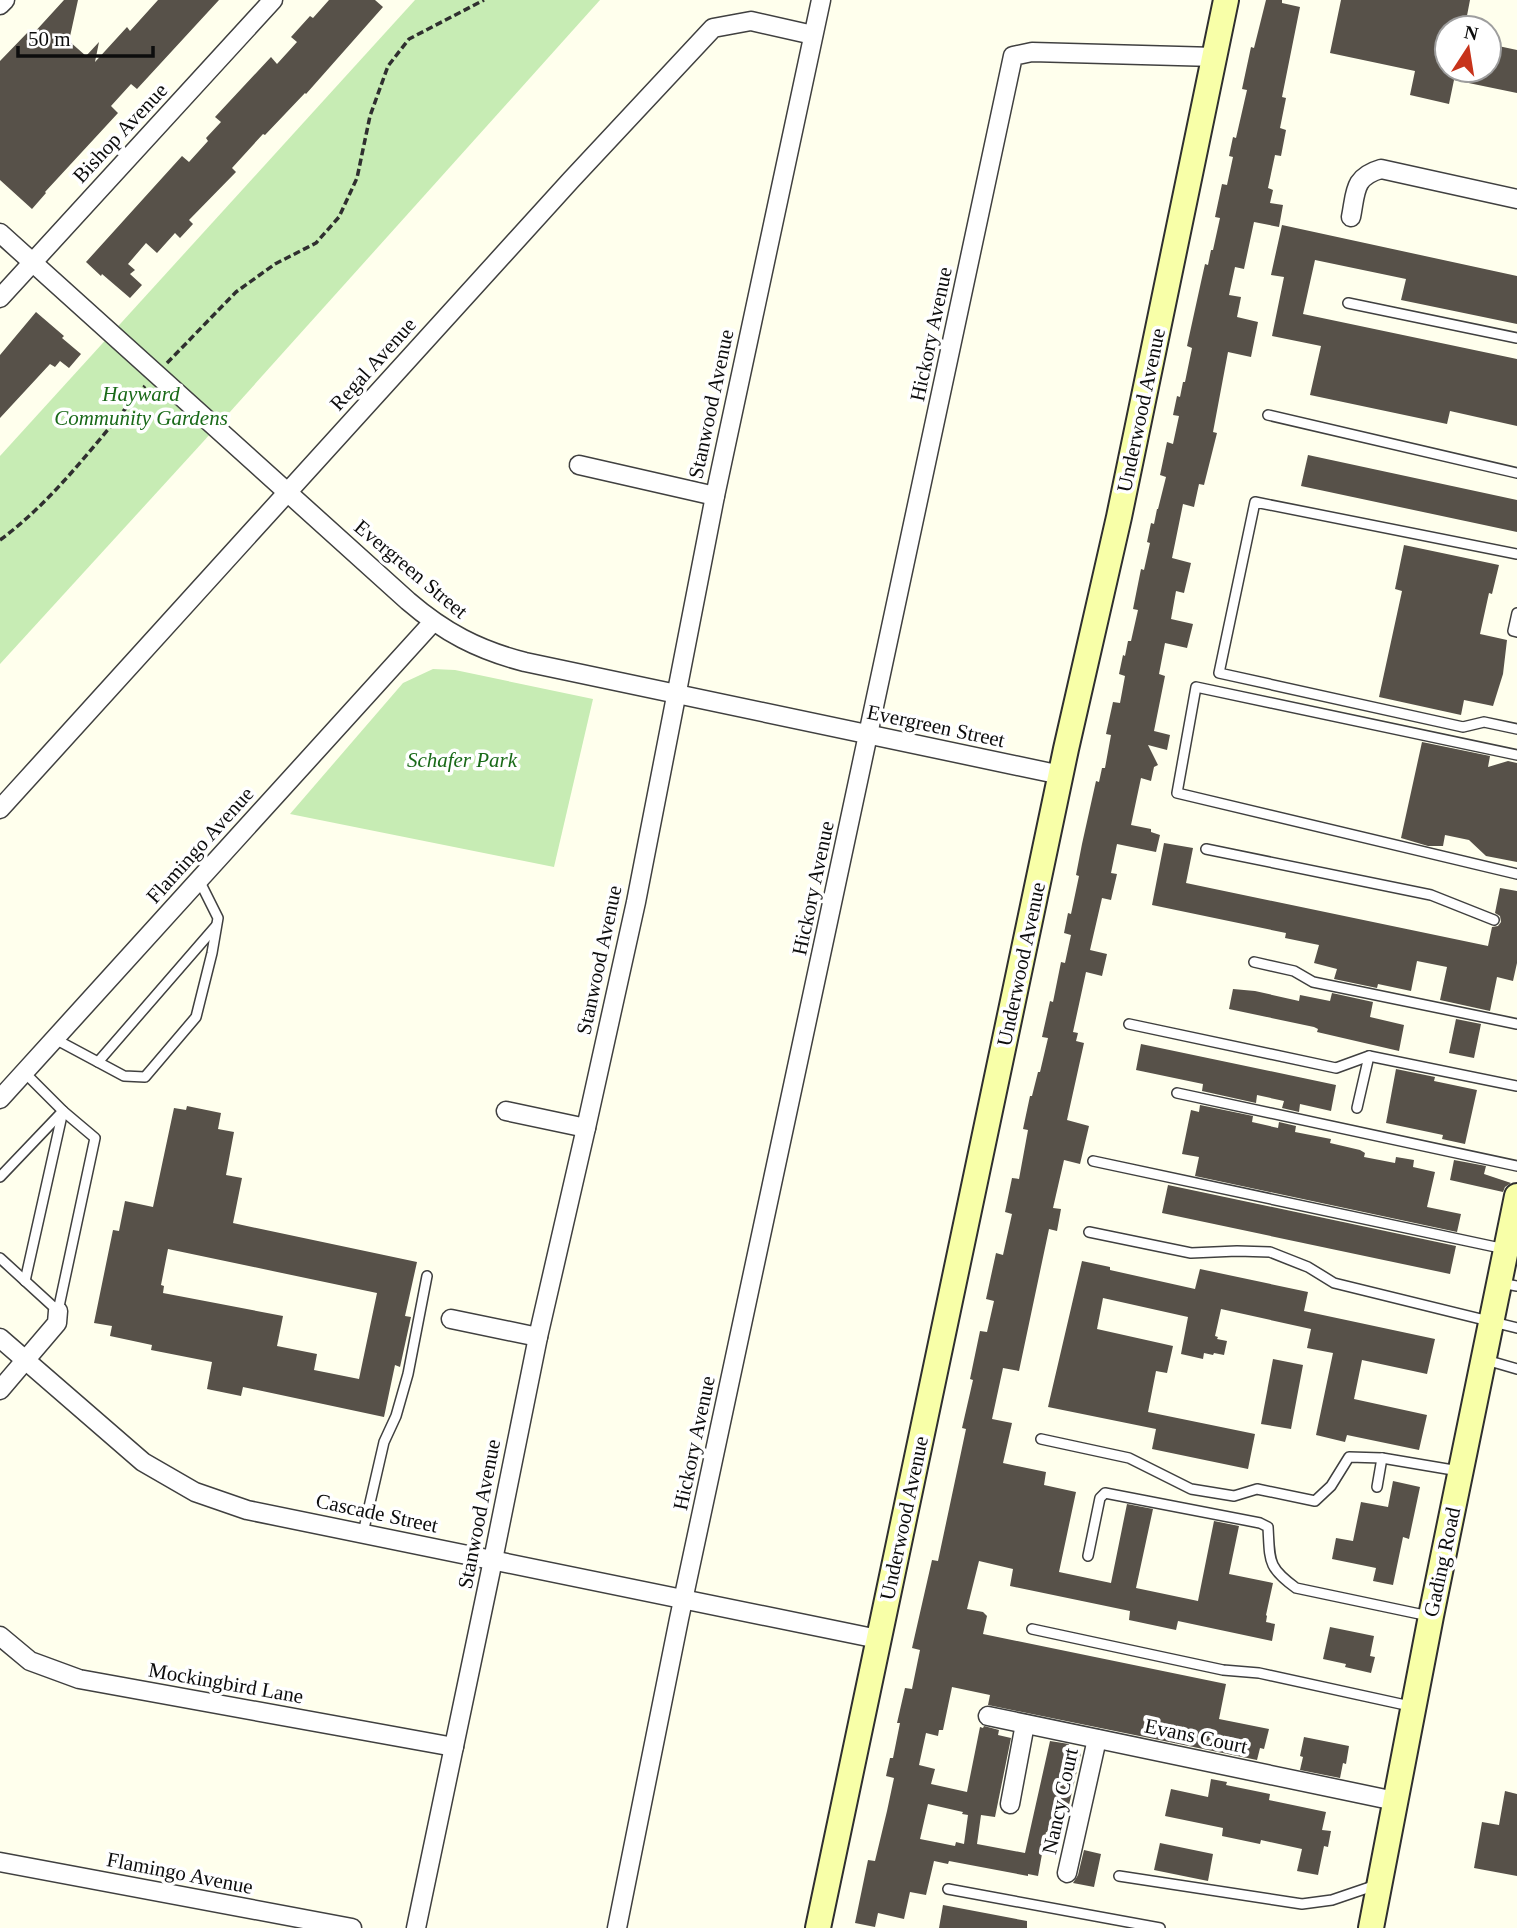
<svg xmlns="http://www.w3.org/2000/svg" width="1517" height="1928" font-family="'Times New Roman',serif">
<style>
.green{fill:#c7ecb4}
.building{fill:#575149;fill-rule:evenodd}
.lines{fill:none;stroke-linecap:round;stroke-linejoin:round}
.lane-casing{stroke:#404040;stroke-width:12}
.street-casing{stroke:#404040;stroke-width:21}
.secondary-casing{stroke:#2f2f2f;stroke-width:28}
.path{stroke:#2f2f2f;stroke-width:3.5;stroke-dasharray:7 3.5;stroke-linecap:butt}
.lane{stroke:#fff;stroke-width:9}
.street{stroke:#fff;stroke-width:18}
.secondary{stroke:#f8ffa8;stroke-width:24}
.labels{text-anchor:middle;stroke-width:7;stroke-linejoin:round;paint-order:stroke}
.street-label{font-size:21px;fill:#0d0d0d;stroke:#fff}
.park-label{font-size:21px;font-style:italic;fill:#1a6a19;stroke:#fff}
</style>
<rect width="100%" height="100%" fill="#ffffed"/>
<g class="green">
<path d="M415,0h185l-398,443 -202,221v-208z"/>
<path d="M433,669l22,1 138,29 -39,168 -264,-53 113,-131z"/>
</g>
<g class="building">
<path d="M64,0h14l-9,41 17,15 13,-14 -4,20 32,-35 3,4 28,-31h61l-82,89 -6,-5 -20,22 7,7 -73,79 1,1 -14,16 -32,-29v-119l28,-29 4,3z"/>
<path d="M329,0h46l8,7 -77,87 -1,-1 -40,42 -2,-1 -31,34 4,4 -47,48 4,4 -13,14 -5,-5 -18,20 -11,-10 -18,21 7,6 -5,4 12,11 -12,13 -28,-24 -1,2 -15,-14 96,-106 7,6 19,-21 -2,-3 15,-16 -6,-5 56,-60 6,7 20,-22 -6,-5 19,-21 3,2z"/>
<path d="M1266,0h16v3l18,4 -18,90 4,1 -6,30 6,2 -5,26 -6,-1 -7,33 5,2 -3,13 13,2 -4,22 -25,-5 -10,47 -9,-2 -6,28 12,2 -4,20 21,5 -7,35 -23,-5 -15,80 4,1 -13,52 -5,-1 -5,23 -11,-3 -11,54 19,5 -7,30 -8,-2 -5,28 22,5 -6,24 -22,-5 -6,31 6,2 -11,55 16,4 -3,15 -19,-5 10,20 -4,2 -3,14 -10,-3 -10,47 20,4v3l9,3 -4,17 -39,-8 -6,29 6,1 -6,26 -9,-2 -12,52 17,4 -5,22 -16,-4 -13,60 5,1 -2,8 8,2 -17,77 22,6 -9,38 -16,-4 -11,48 8,1 -4,22 -8,-2 -30,142 -16,-3 -11,51 20,4 -9,40 43,9 -2,13 32,7 -17,80 52,11 16,-79 26,5 -17,79 62,13 16,-80 25,5 -10,48 44,9 -7,32 1,1 -1,6 9,2 -3,17 -94,-20 -2,9 -47,-10 1,-9 -120,-25 3,-17 -34,-8 -12,48 16,3 4,4 -4,18 243,50 -7,35 50,10 -5,20 -4,-1 -3,12 -269,-55 2,-10 -38,-8 -9,43h-4l-1,6 -12,-3 -7,32 16,4 -4,15 36,8 13,-65 3,1 1,-2 15,4 -1,5 13,3 -16,79 -14,-2 -4,29 48,9 25,-112 19,3 -1,6 13,3 -18,78 -12,-3 -1,5 -4,-1 -8,44 -10,-2v2l-79,-15 -1,3 -14,-3 -8,34 -16,-3 -6,27 -26,-6 -3,14 -20,-4 13,-63 7,1 12,-50 7,-33 -8,-2 4,-18h3l7,-35h-3l8,-35 7,1 8,-39 -8,-2 20,-88 6,1 28,-132 -4,-1 11,-48 -3,-1 10,-48 7,1 7,-31 -8,-2 10,-46 7,2 9,-41 -7,-2 7,-34 7,1 9,-49 -5,-1 7,-33h2l6,-24h2l8,-34 -6,-1 8,-36 3,1 8,-40 4,1 6,-28 -7,-2 4,-20 3,1 8,-38 -3,-1 6,-31 14,-63 3,1 3,-14h3l6,-33 -5,-1 7,-32 7,1 5,-27 -6,-2 4,-19 2,1 3,-15h3l7,-31 -5,-1 8,-40 3,1 6,-27 -3,-1 4,-19 3,1 3,-15h1l8,-32 -6,-2 7,-33 6,2 6,-28 -6,-1 4,-19 3,1 3,-15h2l7,-34 -5,-2 14,-64 4,-18 3,1 3,-15h2l7,-32 -5,-1 7,-33 5,1 6,-28 -4,-1 4,-19 3,1 11,-48 -5,-1 9,-42 3,1zM928,1804l35,8 -1,2 6,1 -4,29 -8,-2 -1,4 -35,-7z"/>
<path d="M1341,0h129l-5,26 -11,-2 -1,4h-6v42h42v-26l28,6v43l-63,-13 -5,24 -39,-9 5,-24 -85,-18z"/>
<path d="M1282,225l235,51v48l-116,-24 5,-21 -91,-19 -12,54 214,45v67l-67,-15 -3,13 -137,-29 11,-49 -49,-10 12,-59 -13,-2z"/>
<path d="M36,312l28,24 -2,2 19,16 -12,14 -9,-7 -5,6 -5,-3 -50,54v-63z"/>
<path d="M1308,455l209,45v32l-216,-46z"/>
<path d="M1404,545l95,20 -7,29 -3,-1 -9,41 27,6 -4,34 -10,32 -29,-6 -3,15 -82,-18 23,-106 -7,-2z"/>
<path d="M1422,742l68,14 -2,11 20,-6 9,2v99l-31,-6 -17,-16 -24,-5 -2,11h-15l-27,-8z"/>
<path d="M1164,843l29,5 -7,35 302,63 4,-19 6,-1 3,-4 -1,-6 -5,-3 5,-25 17,3v72l-4,18 -16,-4 -7,34 -50,-11 7,-33 -30,-6 -6,30 -33,-7 -1,4 -43,-9 3,-10 -23,-6 5,-18 -34,-7 1,-5 -134,-28z"/>
<path d="M1233,989l22,2 44,10 1,-6 30,6 2,-8 41,9 -3,15 34,8 -5,26 -82,-19 1,-3 -4,-2 -85,-18z"/>
<path d="M1456,1019l25,5 -7,34 -25,-5z"/>
<path d="M1141,1044l195,41 -5,26 -31,-7 -1,8 -17,-4 2,-7 -27,-6 -1,8 -54,-12 1,-7 -67,-14z"/>
<path d="M1396,1069l39,8 -1,4 43,9 -12,54 -23,-5 1,-4 -57,-12z"/>
<path d="M1200,1105l53,11 -1,6 26,6 1,-6 17,4 -1,6 36,7 -1,4 30,7 5,3 -1,4 31,6 1,-6 18,3 -1,7 22,5 -8,35 34,7 -4,18 -262,-56 4,-19 -17,-3 9,-44 8,2z"/>
<path d="M187,1106l34,7 -3,16 16,3 -8,43 16,3 -9,45 184,39 -12,54 6,1 -11,50 -5,-2 -11,52 -141,-30 -2,9 -34,-7 5,-27 -61,-12 1,-5 -42,-9 2,-10 -18,-3 19,-93 6,1 6,-30 28,6 21,-99 12,2zM168,1249l209,44 -18,86 -45,-9 3,-16 -40,-8 6,-30 -120,-23 1,-7 -3,-1z"/>
<path d="M1454,1160l32,6 -2,8 27,9 -6,4 -2,5 -53,-12z"/>
<path d="M1168,1185l288,61 -6,28 -288,-61z"/>
<path d="M1082,1261l28,6v3l85,19 5,-20 108,23 -4,19 131,28 -8,35 -65,-14 -8,39 73,16 -8,35 -72,-15 -2,7 -29,-7 17,-82 -26,-5 4,-19 -90,-20 -6,27 3,1 -1,2 10,2 -3,14 -10,-2 -1,2 -9,-2 -1,6 -22,-5 7,-37 -85,-19 -6,31 76,17 -6,27 -11,-2 -8,41 107,22 -7,35 -96,-20 4,-20 -108,-22z"/>
<path d="M1273,1359l30,6 -12,64 -30,-5z"/>
<path d="M1393,1481l27,6 -11,52 -6,-2 -10,48 -20,-4 3,-13 -44,-9 4,-21 17,3 8,-39 27,5z"/>
<path d="M1330,1627l44,9 -4,20 5,1 -4,16 -26,-6 1,-3 -23,-5z"/>
<path d="M1304,1737l45,9 -3,18 -3,-1 -3,15 -40,-8 3,-13 -3,-1z"/>
<path d="M1211,1779l16,3 -1,3 44,9 -1,6 57,12 -4,18 9,1 -3,16 -4,-1 -6,29 -21,-4 5,-22 -41,-9 -1,4 -38,-8 1,-8 -58,-12 6,-27 37,8z"/>
<path d="M1505,1791l12,3v82l-43,-8 8,-46 17,3z"/>
<path d="M1160,1843l53,11 -5,27 -54,-11z"/>
<path d="M1084,1850l17,4 -7,33 -21,-4 5,-8z"/>
<path d="M943,1905l84,16v7h-88z"/>
</g>
<g class="lines">
<g class="lane-casing">
<g id="lane">
<path d="M1348,303l169,35"/>
<path d="M1268,415l249,58"/>
<path d="M1517,554l-262,-52 -36,171 244,54 21,-5 33,7"/>
<path d="M1517,613l-4,18 4,1"/>
<path d="M1517,755l-321,-68 -19,106 340,81"/>
<path d="M1206,849l225,46 63,25"/>
<path d="M1254,962l40,9 19,11 204,42"/>
<path d="M1129,1024l207,44 33,-12 148,30"/>
<path d="M55,1039l69,37 21,1 51,-60 16,-64 6,-35 -19,-38"/>
<path d="M98,1062l118,-136"/>
<path d="M24,1072l39,39 -38,170"/>
<path d="M1177,1093l340,73"/>
<path d="M1357,1108l12,-52"/>
<path d="M1093,1161l412,88"/>
<path d="M0,1177l63,-66 32,27 -37,173"/>
<path d="M1089,1232l102,21 46,-2 33,1 38,15 26,16 183,45"/>
<path d="M0,1258l58,53"/>
<path d="M1501,1283l16,3"/>
<path d="M1486,1360l31,9"/>
<path d="M1041,1439l88,19 62,31 43,7 23,-7 58,12 16,-15 18,-29 33,1"/>
<path d="M1377,1487l5,-29 77,13"/>
<path d="M363,1533l21,-91 12,-26 12,-42 19,-98"/>
<path d="M1088,1556l12,-58 5,-5 155,30 8,4c2,34 -1,40 28,61l133,28"/>
<path d="M1032,1629l191,41 36,3 151,33"/>
<path d="M1119,1876l183,28 30,-4 44,-15"/>
<path d="M948,1889l212,39"/>
</g>
</g>
<g class="street-casing">
<g id="street">
<path d="M0,5l5,-5"/>
<path d="M1351,217c5,-25 2,-40 30,-48l136,30"/>
<path d="M0,233l408,368c36,31 70,49 117,61l536,113"/>
<path d="M0,298l273,-298"/>
<path d="M579,465l136,31"/>
<path d="M0,809l571,-629 142,-152 38,-7 62,14"/>
<path d="M0,1099l433,-477"/>
<path d="M506,1111l80,17"/>
<path d="M451,1319l87,18"/>
<path d="M0,1338l143,124 52,30 52,18 631,129"/>
<path d="M0,1390l57,-67 1,-12"/>
<path d="M0,1636l30,25 49,18 375,68"/>
<path d="M988,1716l407,85"/>
<path d="M1010,1804l15,-80"/>
<path d="M0,1862l352,66"/>
<path d="M1067,1873l30,-134"/>
<path d="M416,1928l77,-368 45,-223 48,-209 50,-226 79,-406 106,-496"/>
<path d="M617,1928l62,-309 334,-1563 19,-4 183,5"/>
</g>
</g>
<g class="secondary-casing">
<g id="secondary">
<path d="M818,1928l248,-1179 53,-232 107,-517"/>
<path d="M1371,1928l60,-312 86,-420"/>
</g>
</g>
<g class="path">
<path d="M167,363l69,-71 39,-28 41,-21 23,-26 18,-39 13,-62 18,-50 21,-27 75,-39"/>
<path d="M0,540c57,-42 98,-101 145,-154"/>
</g>
<use href="#lane" class="lane"/>
<use href="#street" class="street"/>
<use href="#secondary" class="secondary"/>
</g>
<g class="labels">
<g class="street-label">
<text transform="translate(120 133) rotate(-47)" y="7">Bishop Avenue</text>
<text transform="translate(931 334) rotate(-78)" y="7">Hickory Avenue</text>
<text transform="translate(373 364) rotate(-48)" y="7">Regal Avenue</text>
<text transform="translate(711 404) rotate(-78)" y="7">Stanwood Avenue</text>
<text transform="translate(1141 410) rotate(-78)" y="7">Underwood Avenue</text>
<text transform="translate(411 569) rotate(40)" y="7">Evergreen Street</text>
<text transform="translate(936 726) rotate(12)" y="7">Evergreen Street</text>
<text transform="translate(200 845) rotate(-48)" y="7">Flamingo Avenue</text>
<text transform="translate(813 888) rotate(-78)" y="7">Hickory Avenue</text>
<text transform="translate(599 960) rotate(-78)" y="7">Stanwood Avenue</text>
<text transform="translate(1021 964) rotate(-78)" y="7">Underwood Avenue</text>
<text transform="translate(694 1443) rotate(-78)" y="7">Hickory Avenue</text>
<text transform="translate(377 1513) rotate(12)" y="7">Cascade Street</text>
<text transform="translate(479 1514) rotate(-79)" y="7">Stanwood Avenue</text>
<text transform="translate(904 1518) rotate(-78)" y="7">Underwood Avenue</text>
<text transform="translate(1442 1562) rotate(-78)" y="7">Gading Road</text>
<text transform="translate(226 1683) rotate(10)" y="7">Mockingbird Lane</text>
<text transform="translate(1196 1736) rotate(12)" y="7">Evans Court</text>
<text transform="translate(1060 1801) rotate(-78)" y="7">Nancy Court</text>
<text transform="translate(180 1873) rotate(11)" y="7">Flamingo Avenue</text>
</g>
<g class="park-label">
<text x="141" y="401">Hayward<tspan x="141" dy="24">Community Gardens</tspan></text>
<text x="462" y="767">Schafer Park</text>
</g>
</g>
<g transform="translate(1468 49) rotate(12)"><circle r="33" fill="#ffffff" stroke="#9e9e9e" stroke-width="2"/>
<path d="M0-5L12 26L0 18L-12 26Z" fill="#c7331b"/>
<text y="-10" font-size="19" font-weight="bold" text-anchor="middle" fill="#0d0d0d">N</text>
</g>
<path d="M18 46v10h135v-10" fill="none" stroke="#0d0d0d" stroke-width="3.5"/>
<text x="28" y="46" font-size="21" fill="#0d0d0d" stroke="#ffffff" stroke-width="5" paint-order="stroke">50 m</text>
</svg>
